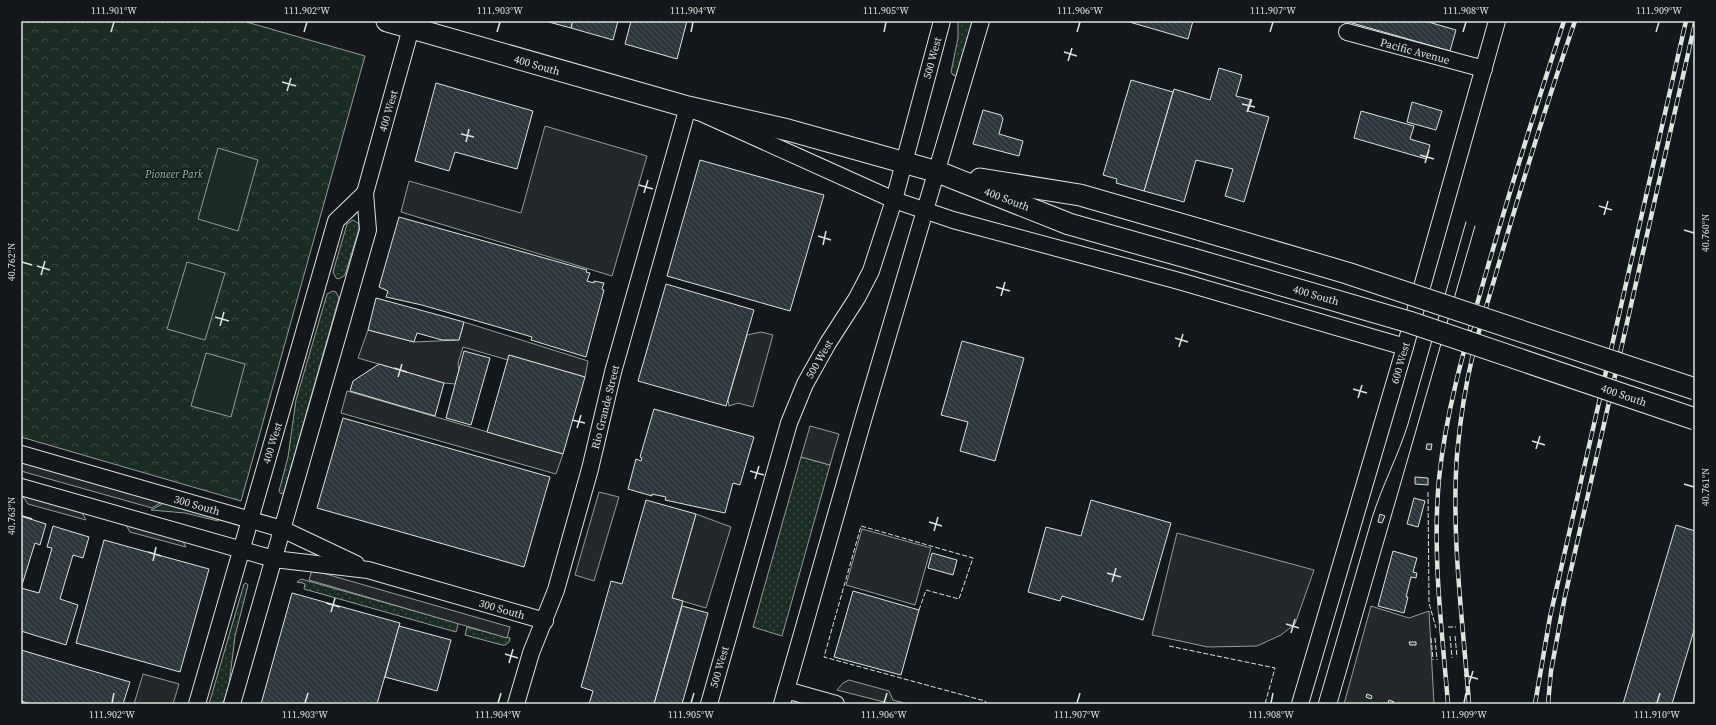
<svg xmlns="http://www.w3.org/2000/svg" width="1716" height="725" font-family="'Source Serif 4',serif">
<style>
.grass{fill:url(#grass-dots);stroke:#939e99}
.forest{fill:url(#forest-crowns);stroke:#939e99}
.garden{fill:#1a2d24;stroke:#939e99}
.parking{fill:#24282b;stroke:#939e99}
.building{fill:url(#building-back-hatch);stroke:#d8e6dc}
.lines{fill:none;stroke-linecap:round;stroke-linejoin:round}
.minor-casing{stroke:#d8e6dc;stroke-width:18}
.major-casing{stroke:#d8e6dc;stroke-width:23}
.minor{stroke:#14181c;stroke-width:16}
.major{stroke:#14181c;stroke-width:21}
.tram{stroke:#d8e6dc;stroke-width:1}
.rail-casing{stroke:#d8e6dc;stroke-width:4.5}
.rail{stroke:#14181c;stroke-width:3;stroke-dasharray:9;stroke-linecap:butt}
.major-bridge-casing{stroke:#d8e6dc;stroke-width:23;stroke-linecap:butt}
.major-bridge{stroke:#14181c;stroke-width:21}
.fence{stroke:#d8e6dc;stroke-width:1;stroke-dasharray:5 2;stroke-linecap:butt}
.ticks{fill:none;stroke:#d8e6dc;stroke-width:1.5}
.labels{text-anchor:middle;stroke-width:3;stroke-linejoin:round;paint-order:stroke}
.street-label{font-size:11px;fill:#d8e6dc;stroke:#14181c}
.park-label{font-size:11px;font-style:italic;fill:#8ac095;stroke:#14181c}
.neatline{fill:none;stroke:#d8e6dc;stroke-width:1.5}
.ticks-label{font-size:10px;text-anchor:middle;fill:#d8e6dc}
</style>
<defs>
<pattern id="grass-dots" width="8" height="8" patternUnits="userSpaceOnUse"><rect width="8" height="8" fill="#1a2d24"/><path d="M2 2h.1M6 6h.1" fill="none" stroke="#3b4b43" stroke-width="1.8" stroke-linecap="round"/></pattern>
<pattern id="forest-crowns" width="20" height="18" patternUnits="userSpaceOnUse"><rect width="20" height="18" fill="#1a2d24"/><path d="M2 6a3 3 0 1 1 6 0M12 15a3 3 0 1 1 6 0" fill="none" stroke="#3b4b43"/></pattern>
<pattern id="building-back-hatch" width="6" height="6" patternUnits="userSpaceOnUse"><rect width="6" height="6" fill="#2c363c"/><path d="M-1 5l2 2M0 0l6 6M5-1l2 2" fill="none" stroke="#4a5358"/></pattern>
</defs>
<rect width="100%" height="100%" fill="#14181c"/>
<g class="grass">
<path d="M958,21h16l-15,53 -3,2 -3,-1 -2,-3 7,-34z"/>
<path d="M353,220l6,4v5l-14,46 -6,4 -3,-1 -3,-6 14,-48z"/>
<path d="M333,291l3,1 3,6 -55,194 -3,2 -2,-3 9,-34 8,-57 31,-106z"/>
<path d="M801,457l29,8 -48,171 -29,-9z"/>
<path d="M301,579l156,44 1,2 -2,7 -152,-43 1,-5 -5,-2v1l-3,-1z"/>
<path d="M246,583l2,2 -13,51 -6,49 -6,19h-14l35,-120z"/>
<path d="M467,627l43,11 -1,4 -4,3h-3l-37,-10z"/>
</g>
<path class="forest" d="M21,21h222l122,35 -124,445 -220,-64z"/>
<g class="garden">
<path d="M218,148l40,12 -20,71 -40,-12z"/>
<path d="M187,262l38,11 -20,67 -38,-11z"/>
<path d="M206,353l39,11 -14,53 -40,-11z"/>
<path d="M164,503l55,14 -1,4 -33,-8 -34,-3z"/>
</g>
<g class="parking">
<path d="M545,126l102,30 -35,120 -211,-64 8,-31 112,32z"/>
<path d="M464,322l124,39 -3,16 -76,-22 -1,5 -45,-13 -5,16 1,7 -4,14 -11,-1 -86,-25 10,-28 46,12 45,-2z"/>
<path d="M761,332l12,3 -20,72 -15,-4 -9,3 -1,-6 19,-65z"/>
<path d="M347,391l216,63 -7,20 -215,-61z"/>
<path d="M810,426l29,8 -9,31 -29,-8z"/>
<path d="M34,458l136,39 -18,11 -131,-37v-7z"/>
<path d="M599,492l20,5 -25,84 -19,-6z"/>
<path d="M21,494l56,9 9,17 -58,-16z"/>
<path d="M696,514l35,13 -25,81 -34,-10z"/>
<path d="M120,515l57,16 9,16 -56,-15z"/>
<path d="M862,529l69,19 -16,57 -69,-20z"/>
<path d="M1177,533l137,37 -19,54 -14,11 -24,11 -49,1 -56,-12z"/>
<path d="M312,570l198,57 -3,11 -198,-58z"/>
<path d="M1371,606l38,12 20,-7 5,93h-90z"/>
<path d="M143,674l36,10 -6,20h-39z"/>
<path d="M849,680l40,11 4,9 15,4h-16l-55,-14 6,-7z"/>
</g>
<g class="building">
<path d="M545,21h28l-2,7z"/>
<path d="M573,21h45l-5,19 -42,-12z"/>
<path d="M631,21h56l-10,38 -52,-15z"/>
<path d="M1126,21h67l-5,18z"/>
<path d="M1345,21h80l31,9 -6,21z"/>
<path d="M1219,68l23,7 -6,21 16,4 -4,11 21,6 -25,85 -19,-6 8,-27 -37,-9 -12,42 -40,-11 30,-102 36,11z"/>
<path d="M1131,80l42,12 -29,99 -28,-8 1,-4 -14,-4z"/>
<path d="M436,83l97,28 -16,58 -62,-17 -6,19 -34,-10z"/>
<path d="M1412,102l30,9 -6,19 -29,-8z"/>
<path d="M983,110l18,5 2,4 -4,15 24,7 -4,15 -46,-12z"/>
<path d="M1361,111l53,15 -4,13 20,6 -4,14 -72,-21z"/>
<path d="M700,160l124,35 -34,116 -123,-35z"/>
<path d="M399,217l188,53 -1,2 4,1 -3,8 7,2v-2l10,2 -2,6 2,1 -18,67 -55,-17 1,-3 -10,-3 -100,-29 -36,-8 2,-6 -9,-4z"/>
<path d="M666,284l88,26 -28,96 -88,-25z"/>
<path d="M376,298l88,24 -5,18h-17l-25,-7 -3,9 -46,-12z"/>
<path d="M962,341l62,17 -29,103 -35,-10 8,-29 -27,-7z"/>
<path d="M464,351l26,7 -19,67 -25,-7z"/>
<path d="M509,355l76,22 -22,77 -76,-22z"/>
<path d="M379,364l65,19 -9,33 -85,-25 3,-10z"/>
<path d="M654,409l100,28 -14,48 -7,-2 -8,30 -60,-13 1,-3 -14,-3v2l-24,-7 8,-30 5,2 1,-3 -2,-1z"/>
<path d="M343,418l207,59 -26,90 -207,-59z"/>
<path d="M1427,444h5l-1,6 -5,-1z"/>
<path d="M1415,477l13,1v7l-13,-1z"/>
<path d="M1414,498l11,3 -7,26 -11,-3z"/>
<path d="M646,500l50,14 -24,84 11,3 -29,103h-65l4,-13 -12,-4 30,-106 11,3z"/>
<path d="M1091,500l80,23 -28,97 -81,-24 -2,5 -32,-9 18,-65 35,9z"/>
<path d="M1380,514l5,2 -3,7 -4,-1z"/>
<path d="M21,516l25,8 -6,21 -5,-2 -14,45 18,5 13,-45 -5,-1 6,-21 36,11 -6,21 -10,-3 -13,44 18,6 -12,40 -45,-14z"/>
<path d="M1676,525l19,6v96l-23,77h-49z"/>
<path d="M104,540l105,29 -29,103 -104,-29z"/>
<path d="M1393,551l24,7 -4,14 4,1 -1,5 -5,-1 -5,20h2l-4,16 -26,-7z"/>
<path d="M932,553l25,7 -4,15 -25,-7z"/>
<path d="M853,591l66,19 -18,65 -67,-18z"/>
<path d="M292,593l108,30 -23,81h-116z"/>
<path d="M682,606l26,7 -26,91h-28z"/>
<path d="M399,626l52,14 -14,51 -52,-14z"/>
<path d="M1409,642h7v3h-6z"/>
<path d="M21,650l109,32 -7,22h-92l-10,-3z"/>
<path d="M1367,694l5,2 -1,3 -5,-2z"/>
<path d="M1389,700l5,2 -1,2 -5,-1z"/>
</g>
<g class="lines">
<g class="minor-casing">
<g id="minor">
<path d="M1347,32l137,37"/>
<path d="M21,454l261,75 74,35"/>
<path d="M21,487l253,72 94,11 177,51"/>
<path d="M786,690l50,14"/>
<path d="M197,704l139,-483 29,-28"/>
<path d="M232,704l136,-474 -3,-37 46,-165 4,-7"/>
<path d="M516,704l15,-51 25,-63 34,-121 23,-97 75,-265 206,93 59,20 226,61 226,66"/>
<path d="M709,704l80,-281 16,-39 23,-41 29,-45 14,-27 23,-71 48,-179"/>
<path d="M782,704l81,-284 118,-399"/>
<path d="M1300,704l105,-357 92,-326"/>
</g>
</g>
<g class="major-casing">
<g id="major">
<path d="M387,21l301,86 100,23 150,42 131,52 124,35"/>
<path d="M980,179l100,16 121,35"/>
</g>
</g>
<use href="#minor" class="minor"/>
<use href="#major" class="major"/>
<g class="tram">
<path d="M1318,704l54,-186c10,-32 26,-62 36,-94l58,-202"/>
<path d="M1337,704l138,-478"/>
</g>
<g class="rail-casing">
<g id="rail">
<path d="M1448,704c-6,-75 -16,-150 -9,-225 7,-69 26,-133 45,-199 25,-87 52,-173 80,-259"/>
<path d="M1469,704c-6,-83 -18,-166 -12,-249 3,-34 8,-68 16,-101 8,-33 19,-65 28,-98 23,-79 47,-157 74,-235"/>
<path d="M1535,704l15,-87 136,-596"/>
<path d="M1548,704l3,-33 14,-75 130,-573"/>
</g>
</g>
<use href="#rail" class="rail"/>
<g class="major-bridge-casing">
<g id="major-bridge">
<path d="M1201,230l146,43 348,116"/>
<path d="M1193,259l216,63 286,97"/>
</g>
</g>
<use href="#major-bridge" class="major-bridge"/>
<g class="fence">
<path d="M1428,492l1,111 7,25"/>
<path d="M919,610l7,-20 33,9 14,-41 -112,-32 -37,131 161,44 2,3"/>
<path d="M1448,627h8"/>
<path d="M1450,636l2,22"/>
<path d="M1455,636l2,21"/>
<path d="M1431,638l2,22"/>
<path d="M1435,638l2,22"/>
<path d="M1169,646l106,22 -10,36"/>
</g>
</g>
<path class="ticks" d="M111,32l3,-10M304,32l3,-10M497,32l3,-10M691,32l2,-10M884,32l2,-10M1077,32l3,-10M1270,32l3,-10M1463,32l3,-10M1656,32l3,-10M1064,52l13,4M1068,61l4,-13M282,82l14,4M287,91l4,-13M1242,104l13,3M1247,112l4,-13M461,134l13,3M466,142l3,-13M1420,155l14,4M1425,163l4,-13M639,185l14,4M644,193l4,-13M1599,206l13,4M1604,215l4,-14M1684,230l10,3M818,236l13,4M823,245l3,-14M22,262l10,3M37,266l13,4M41,275l4,-14M996,287l14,4M1001,296l4,-14M215,317l14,4M220,326l4,-14M1175,338l13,4M1179,347l4,-13M394,368l13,4M398,377l4,-13M1353,389l14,4M1358,398l4,-13M572,420l13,3M577,428l4,-13M1532,441l13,4M1536,449l4,-13M750,471l14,4M755,479l4,-13M1684,484l10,3M22,516l10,3M929,522l13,4M934,531l4,-14M148,552l13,4M153,561l3,-14M1107,573l14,4M1112,582l4,-14M326,603l14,4M331,612l4,-14M1286,624l13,4M1291,633l4,-14M505,654l13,4M509,663l4,-14M1464,675l14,4M1469,684l4,-13M112,703l2,-10M305,703l3,-10M498,703l3,-10M691,703l3,-10M884,703l3,-10M1077,703l3,-10M1271,703l2,-10M1464,703l2,-10M1657,703l3,-10"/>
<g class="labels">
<g class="street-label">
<text transform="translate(1415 51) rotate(15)" y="4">Pacific Avenue</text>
<text transform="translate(932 58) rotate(-75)" y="4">500 West</text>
<text transform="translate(537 65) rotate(16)" y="4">400 South</text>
<text transform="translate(388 111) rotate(-74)" y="4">400 West</text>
<text transform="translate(1007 199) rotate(21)" y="4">400 South</text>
<text transform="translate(1316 295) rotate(16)" y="4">400 South</text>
<text transform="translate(819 359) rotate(-60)" y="4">500 West</text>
<text transform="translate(1400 363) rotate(-74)" y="4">600 West</text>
<text transform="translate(1624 395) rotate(19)" y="4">400 South</text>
<text transform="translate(605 407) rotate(-76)" y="4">Rio Grande Street</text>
<text transform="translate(272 443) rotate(-73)" y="4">400 West</text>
<text transform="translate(197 505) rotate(16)" y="4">300 South</text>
<text transform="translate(502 609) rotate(16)" y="4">300 South</text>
<text transform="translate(719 667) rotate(-74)" y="4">500 West</text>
</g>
<g class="park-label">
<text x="174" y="178">Pioneer Park</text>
</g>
</g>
<rect width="1716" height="725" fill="none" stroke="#14181c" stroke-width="44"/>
<rect x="22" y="22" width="1672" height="681" class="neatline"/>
<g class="ticks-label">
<text x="114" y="14">111.901°W</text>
<text x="307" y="14">111.902°W</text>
<text x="500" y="14">111.903°W</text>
<text x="693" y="14">111.904°W</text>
<text x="886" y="14">111.905°W</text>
<text x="1080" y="14">111.906°W</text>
<text x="1273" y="14">111.907°W</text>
<text x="1466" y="14">111.908°W</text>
<text x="1659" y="14">111.909°W</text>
<text transform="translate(1705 233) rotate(-90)" y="4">40.760°N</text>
<text transform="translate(11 262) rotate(-90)" y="4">40.762°N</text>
<text transform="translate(1705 487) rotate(-90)" y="4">40.761°N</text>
<text transform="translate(11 516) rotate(-90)" y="4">40.763°N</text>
<text x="112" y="718">111.902°W</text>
<text x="305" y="718">111.903°W</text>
<text x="498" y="718">111.904°W</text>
<text x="691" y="718">111.905°W</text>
<text x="884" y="718">111.906°W</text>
<text x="1077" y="718">111.907°W</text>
<text x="1271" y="718">111.908°W</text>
<text x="1464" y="718">111.909°W</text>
<text x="1657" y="718">111.910°W</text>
</g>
</svg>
